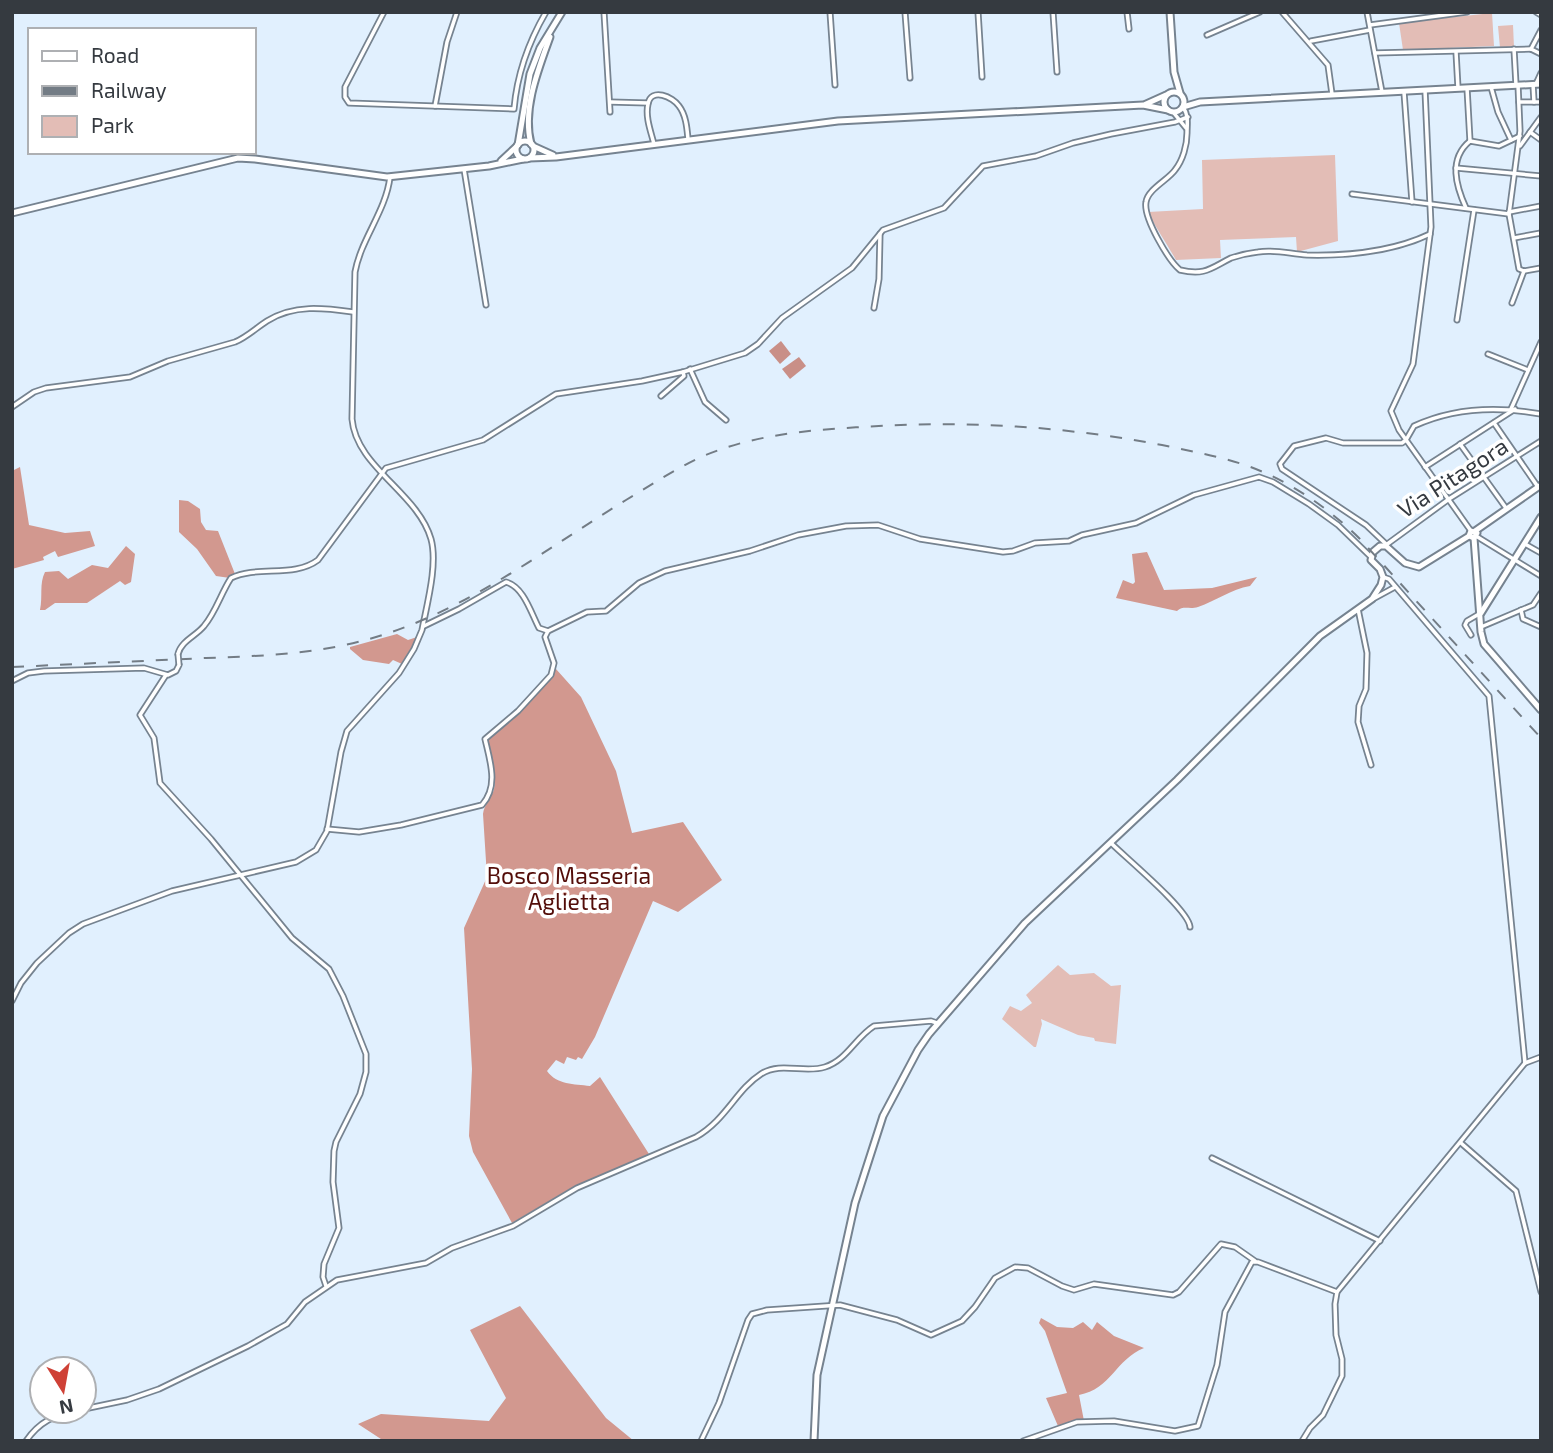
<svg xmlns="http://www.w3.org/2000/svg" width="1553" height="1453" font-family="'Exo 2',sans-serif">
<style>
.green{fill:#e3bdb6}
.forest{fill:#d2988f}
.water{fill:#c98f87}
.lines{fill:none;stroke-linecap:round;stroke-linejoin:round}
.minor-casing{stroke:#768390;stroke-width:7}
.tertiary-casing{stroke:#768390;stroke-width:9}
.secondary-casing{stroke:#768390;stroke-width:9}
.minor{stroke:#fff;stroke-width:3.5}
.tertiary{stroke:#fff;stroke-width:5}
.secondary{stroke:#fff;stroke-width:5}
.rail{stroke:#737c85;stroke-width:2;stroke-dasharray:12 12;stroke-linecap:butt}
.minor-bridge-casing{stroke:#768390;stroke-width:7;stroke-linecap:butt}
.minor-bridge{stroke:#fff;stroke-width:3.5}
.labels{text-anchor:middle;stroke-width:7;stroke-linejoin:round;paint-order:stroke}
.street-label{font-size:23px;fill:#353a40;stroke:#fff}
.park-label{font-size:23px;fill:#530d09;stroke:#fff}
</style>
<rect width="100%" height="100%" fill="#e1f0fe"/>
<g class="green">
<path d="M1492,13l2,33 -91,4 -4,-27z"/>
<path d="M1513,25l1,22 -14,1 -2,-22z"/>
<path d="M1335,155l3,86 -41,11 -1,-15 -76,3 1,18 -45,2c-9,-16 -19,-30 -28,-48l55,-3 -1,-49z"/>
<path d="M1058,965l12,10 24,-2 17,13 10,-1 -5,59 -21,-3 -1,-3 -16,-3 -37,-16 1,5 -6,23h-2l-32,-28 8,-13 11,5 11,-8 -6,-8z"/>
</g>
<g class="forest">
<path d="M20,467l9,58 36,8 25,-2 5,15 -37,11 -3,-6 -12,6 1,3 -32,9v-98z"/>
<path d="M179,500l9,1 12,8 1,13 5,8 12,1 17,43 -5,4 -14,-2 -19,-27 -18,-17z"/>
<path d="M126,546l9,8 -4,28 -6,3 -5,-4 -33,22h-32l-10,7h-5c3,-14 -1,-26 5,-38l14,-1 9,8 24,-14 16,3z"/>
<path d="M1147,552l17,38 48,-2 45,-11 -7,9c-19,3 -34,15 -52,21 -9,3 -14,-2 -21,4l-61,-13 7,-18 10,4 2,-2 -3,-28z"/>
<path d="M397,634l11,6 12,-4 -18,28 -9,-4 -4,4 -26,-4 -13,-11v-2z"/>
<path d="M556,669l25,28 35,74 16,62 51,-11 39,58 -44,32 -25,-11 -58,136 -13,22 -4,-2 -2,3 -9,-3 -3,7 -8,-4 -9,11c10,14 27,13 43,15l10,-9 49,77 -74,32 -63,37 -39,-71 -4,-16 3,-67 -8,-141 23,-51 -4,-63c1,-10 9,-16 11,-25 3,-15 -6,-36 -7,-51l44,-38z"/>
<path d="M520,1306l86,112 28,23h-250l-26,-17 23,-10 108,7 17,-23 -36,-68z"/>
<path d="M1041,1318l16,9 16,1 10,-6 9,8 5,-8 17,14 30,12c-28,11 -33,41 -65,47l5,26 -7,-2 -19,7 -12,-28 21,-5 -22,-62 -6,-8z"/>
</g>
<g class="water">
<path d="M781,341l10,13 -11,10 -11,-13z"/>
<path d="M799,357l7,9 -16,13 -8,-10z"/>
</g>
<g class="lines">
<g class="minor-casing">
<g id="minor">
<path d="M384,12l-39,75v10l4,6 165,6c3,-35 14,-66 32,-97"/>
<path d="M604,12l6,100"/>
<path d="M830,12l5,73"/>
<path d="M905,12l5,66"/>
<path d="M978,12l4,65"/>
<path d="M1053,12l4,60"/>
<path d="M1127,12l2,17"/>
<path d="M1282,12l46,53 4,29"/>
<path d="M1367,12l15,80"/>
<path d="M1536,12l5,3"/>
<path d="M1370,25l97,-13"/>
<path d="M1207,35l53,-23"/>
<path d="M1311,41l59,-11"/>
<path d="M1514,49l2,36"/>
<path d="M1531,49l10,-19"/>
<path d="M1531,49l10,5"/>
<path d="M1456,52l2,36"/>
<path d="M1375,53l156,-4"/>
<path d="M1533,84l1,18"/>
<path d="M1536,84l5,-11"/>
<path d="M1518,85l2,46 -11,83 10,55 5,2 17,-3"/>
<path d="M1491,87l7,25 13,28"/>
<path d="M1467,88l3,53"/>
<path d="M1425,90l6,137 -18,137 -22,47 8,19 72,101"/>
<path d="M1404,92l8,110"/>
<path d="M610,102l38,1"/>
<path d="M1519,102h22"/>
<path d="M435,106l12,-64 10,-30"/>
<path d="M1183,107c6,9 4,16 4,26 0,12 -4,27 -12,37 -7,10 -27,19 -29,32 -3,16 23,59 34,68 25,6 31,-2 51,-12 9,-3 18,-5 27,-6 17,-3 32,2 49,3 41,1 85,-3 123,-21"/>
<path d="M1173,112l13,16"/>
<path d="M1530,132l11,8"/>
<path d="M654,144c-3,-12 -9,-27 -6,-40 3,-17 25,-7 31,2 7,9 8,22 9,33"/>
<path d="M1520,146l21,-29"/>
<path d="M1456,168l85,8"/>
<path d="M464,169l22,136"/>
<path d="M1352,194l157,20"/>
<path d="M1466,208c-10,-22 -18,-49 4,-67l29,5 21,-10"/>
<path d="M1509,212l32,-6"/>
<path d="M1514,238l27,-5"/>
<path d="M1512,303l12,-32"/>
<path d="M874,308l5,-29 1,-45"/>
<path d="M1457,320l17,-110"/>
<path d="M1488,354l40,16"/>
<path d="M690,369l15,33 21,18"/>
<path d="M661,396l23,-20 -1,-4"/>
<path d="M12,407l22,-15 12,-4 84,-11 38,-16 67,-19c12,-5 21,-14 32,-21 27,-17 57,-13 86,-9"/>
<path d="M1511,409l30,-67"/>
<path d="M1494,423l44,64"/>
<path d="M1460,444l46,64"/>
<path d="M1425,467l90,-58"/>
<path d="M1476,536l65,40"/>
<path d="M1386,544l-20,-19 -84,-56 -2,-5 14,-18 32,-8 17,5h59l4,-3 8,-14c41,-19 83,-20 127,-12"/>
<path d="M1525,544l16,9"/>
<path d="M1386,545l63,-46 92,-58"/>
<path d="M1373,599l22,-12"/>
<path d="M1358,609l9,44 -1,36 -7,17 -1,16 13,43"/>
<path d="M1521,610l2,9 18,8"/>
<path d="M424,626l35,-17 47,-27c18,5 25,31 33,46l9,3"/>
<path d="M1481,627l52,-22 8,-12"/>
<path d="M1471,635l-6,-10 2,-4 12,-7"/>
<path d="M178,654c3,-13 18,-18 26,-28 12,-14 17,-33 27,-48 27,-13 63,0 87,-18l68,-92 97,-28 73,-46 86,-13 41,-9 62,-19 13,-9 24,-26 70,-50 31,-38 61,-22 39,-42 53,-10 37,-13 38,-9 64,-12 13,-5"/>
<path d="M166,675l-26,40 14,23 6,45 51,56 81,99 37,31 14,27 23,58v18l-6,22 -24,48 -2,9 -1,31 6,46 -15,36 -1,13 3,9"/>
<path d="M12,681l16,-8 16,-2 100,-3 24,7 8,-4 3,-6"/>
<path d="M327,829l32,3 42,-7 81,-20c17,-19 8,-44 3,-66l33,-28 33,-36 3,-12 -9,-26 3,-6 39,-19 19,-1 33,-28 26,-12 85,-20 48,-16 48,-9 32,-1 42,14 83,13 10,-1 22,-8 34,-2 13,-6 54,-12 58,-28 65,-18 14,5 36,22 29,21 32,31"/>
<path d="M1111,843c15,15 78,67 79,84"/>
<path d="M12,1001l9,-18 16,-20 32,-30 14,-9 89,-33 124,-29 20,-12 11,-19 14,-79 6,-21 52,-58 15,-24 8,-19c5,-26 16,-66 9,-91 -13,-46 -75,-72 -79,-120l3,-147c6,-33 31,-61 35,-95"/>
<path d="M1525,1063l16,-6"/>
<path d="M1461,1143l55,48 25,101"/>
<path d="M1212,1158l168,83"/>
<path d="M84,1409l43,-9 32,-11 89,-43 39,-22 18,-22 32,-22 89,-17 26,-15 61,-22 64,-38 119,-51c30,-17 40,-47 65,-63 20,-13 43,0 64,-7 22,-7 30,-29 49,-41l57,-5 6,2"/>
<path d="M26,1441c13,-19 28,-26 50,-30"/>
<path d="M701,1441l18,-38 29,-83 4,-6 15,-4 73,-5 57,15 34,15 31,-14 13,-14 20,-29 20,-11 13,1 34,18 12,4 20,-6 79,11 6,-3 42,-48 14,3 20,14"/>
<path d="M1023,1441l54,-19 37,-1 61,10 23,-5 19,-61 8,-53 27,-50h6l79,30"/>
<path d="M1302,1441l8,-13 13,-13 19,-39v-17l-6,-24 -1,-31 2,-12 188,-229 -36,-367 -100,-117 -6,-2"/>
</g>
</g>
<g class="tertiary-casing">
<g id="tertiary">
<path d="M1475,531l66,-46"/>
<path d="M1481,613l60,-96"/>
</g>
</g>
<g class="secondary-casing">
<g id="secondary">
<path d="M1170,12l4,60 6,21"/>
<circle cx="1174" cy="102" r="10"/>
<path d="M1146,104l20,-9"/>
<path d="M1183,107l17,-5 341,-18"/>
<circle cx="525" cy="150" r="9"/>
<path d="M531,144c-9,-34 7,-74 19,-107"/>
<path d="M518,145l12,-71 10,-26 22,-36"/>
<path d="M533,146l20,9"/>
<path d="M529,158l27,-1 282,-36 305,-16 25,5"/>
<path d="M501,161l15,-14"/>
<path d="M12,213l226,-55 17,1 132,18 102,-11 34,-7"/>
<path d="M1474,538l7,94 3,12 57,66"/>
<path d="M814,1441l3,-66 38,-172 28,-87 35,-66 11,-16 96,-111 152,-143 143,-144 52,-37 9,-14 2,-8 -3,-8 -9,-9 2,-8 7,-6h6l19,17 14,4 50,-31 2,-5 6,2 -3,5 -5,-2"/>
</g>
</g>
<use href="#minor" class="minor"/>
<use href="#tertiary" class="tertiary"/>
<use href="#secondary" class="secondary"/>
<path class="rail" d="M12,667c65,-3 129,-6 194,-9 57,-2 114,-4 170,-21 91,-27 170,-88 250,-137 25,-15 49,-31 75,-43 51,-22 106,-27 161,-30 100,-7 201,-1 300,18 28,6 56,11 83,20 43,15 81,41 114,73l182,200"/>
<g class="minor-bridge-casing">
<path id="minor-bridge" d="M178,654l1,11"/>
</g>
<use href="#minor-bridge" class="minor-bridge"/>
</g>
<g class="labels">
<g class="street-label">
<text transform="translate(1453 478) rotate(-33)" y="8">Via Pitagora</text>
</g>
<g class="park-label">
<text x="569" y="884">Bosco Masseria<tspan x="569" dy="26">Aglietta</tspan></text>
</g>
</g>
<rect width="1553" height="1453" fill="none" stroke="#353a40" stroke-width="28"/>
<rect x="28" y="28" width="228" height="126" fill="#ffffff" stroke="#aeb0b3" stroke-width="2"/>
<rect x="42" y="51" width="35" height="10" fill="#ffffff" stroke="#aeb0b3" stroke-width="2"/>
<text x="91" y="63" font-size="21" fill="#353a40">Road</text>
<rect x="42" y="86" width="35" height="10" fill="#737c85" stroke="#aeb0b3" stroke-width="2"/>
<text x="91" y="98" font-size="21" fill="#353a40">Railway</text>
<rect x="42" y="116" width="35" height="21" fill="#e3bdb6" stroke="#aeb0b3" stroke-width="2"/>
<text x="91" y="133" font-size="21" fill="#353a40">Park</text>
<g transform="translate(63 1390) rotate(169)"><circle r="33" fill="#ffffff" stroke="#aeb0b3" stroke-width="2"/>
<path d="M0-5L12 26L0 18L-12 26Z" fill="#cf4136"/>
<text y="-10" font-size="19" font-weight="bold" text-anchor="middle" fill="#353a40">N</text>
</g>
</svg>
